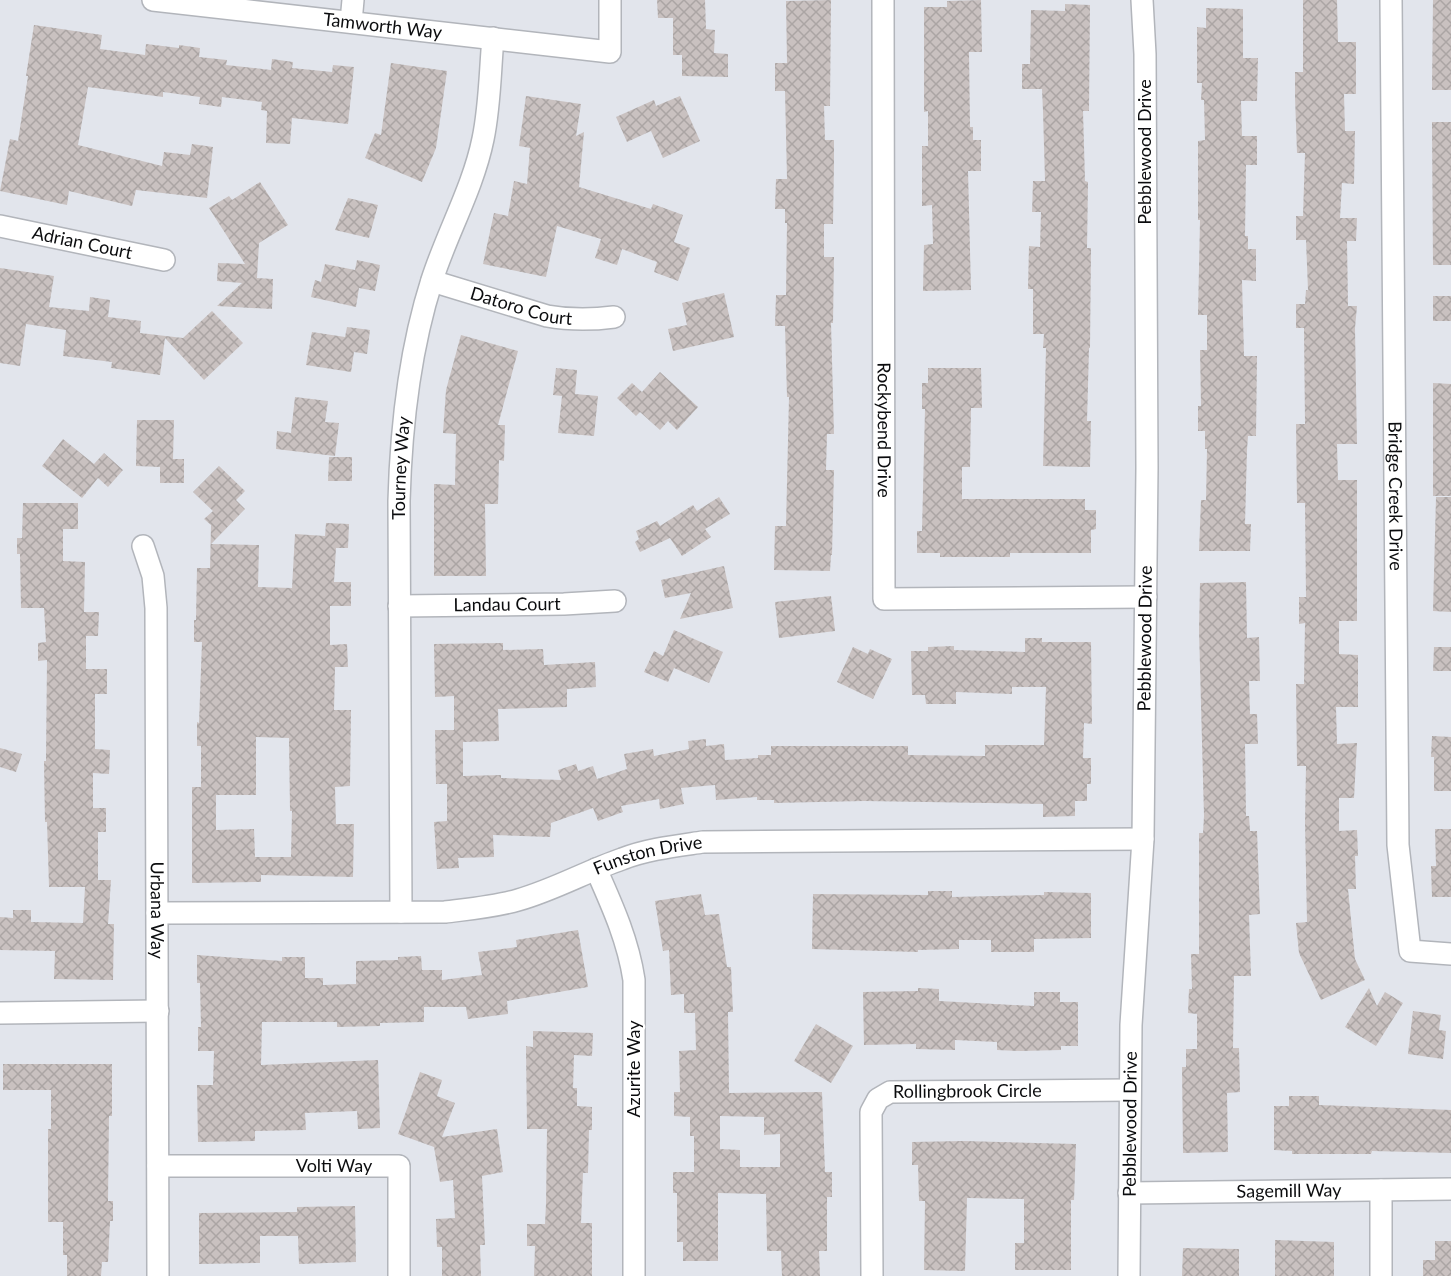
<svg xmlns="http://www.w3.org/2000/svg" width="1451" height="1276" font-family="Lato,sans-serif">
<style>
.building{fill:url(#building-cross-hatch);fill-rule:evenodd}
.lines{fill:none;stroke-linecap:round;stroke-linejoin:round}
.street-casing{stroke:#b2b5bb;stroke-width:24}
.street{stroke:#fff;stroke-width:21}
.labels{text-anchor:middle;stroke-width:4.5;stroke-linejoin:round;paint-order:stroke}
.street-label{font-size:18px;fill:#0b0c0e;stroke:#fff}
</style>
<defs>
<pattern id="building-cross-hatch" width="8" height="8" patternUnits="userSpaceOnUse" patternTransform="scale(1.5)"><rect width="8" height="8" fill="#c9c1c0"/><path d="M0 0l8 8M0 8l8-8" fill="none" stroke="#aba5a4"/></pattern>
</defs>
<rect width="100%" height="100%" fill="#e2e5ec"/>
<g class="building">
<path d="M657,0h48l1,29 9,1 -1,23 14,1v23l-46,-1v-21h-9v-37h-15z"/>
<path d="M831,0l-1,106h-6l1,34h9v24l-1,60h-9v33h10l-1,66h-2l3,111h-7l-1,36h8l-2,85h-1l-1,16 -56,-1 1,-44h11l3,-129h-2l-2,-71h-10l1,-31h10l1,-72h-2v-14h-10l1,-30h11l-2,-88h-10v-28h12l-1,-62z"/>
<path d="M981,0l1,52h-13l1,75h3v13h8v31h-13l3,119 -48,1 1,-46 9,-1 -1,-39 -10,1v-60h6v-35l-4,1v-105h23v-6z"/>
<path d="M1303,0h34l1,42h18v52h-12l1,37h10l-1,53 -12,-1 -2,35h17l-1,23h-9l1,65h9l-2,22 2,116h-20l1,36h19v141h-18v33l19,1v52h-22l1,37 20,-1 -3,55h-15v33l18,-1 1,26h-3l1,33h-8l7,70 10,21 -44,20 -22,-47 -3,-30 11,-1 -2,-99 1,-57h-9l-1,-82h8l1,-61 -6,1v-27h7l-1,-94h-8l-1,-79h9l-1,-96h-8v-24h9l1,-14h2l-2,-50h-10v-24h7l2,-63h-8l-2,-56v-25h8z"/>
<path d="M1433,0h18v90h-19z"/>
<path d="M1065,4l25,1 -1,106h-6l2,70 3,1 -1,66h4l-1,100h-1l-2,73h4l-1,46h-6l-41,-1 3,-118h-3l1,-14h-11v-45h-5l1,-43 11,1 1,-35h-9l1,-31h12l-2,-70 -1,-22h-20v-25h8l1,-54 34,1z"/>
<path d="M1206,8l37,1v49h15l-1,43h-16l1,35h15v29h-11l-1,71h3v13h8v32l-14,-1 2,76h13l-1,80h-8l-1,14 -2,74h6l-1,27h-51l2,-51h5l1,-51h-2v-18h-7v-25h3l-1,-56h7v-35h-9l2,-95h-2v-79l7,-1 -1,-40h-3l1,-17h-5v-56l9,1z"/>
<path d="M34,25l68,10 -2,14 45,6 1,-11 33,4v-3l21,3 -1,9 28,3 -1,5 45,5 1,-11 21,3 -1,6 40,4 1,-7 21,2 -6,57 -56,-6 -2,26 -24,-1 1,-32 -6,-1 1,-8 -40,-5 -1,10 -22,-3 1,-7 -37,-5v5l-75,-10 -10,58 84,21 2,-14 26,3 2,-11 21,3 -6,51 -71,-8 -4,16 -63,-15 -2,14 -67,-14 10,-52 8,2 10,-65h-2z"/>
<path d="M391,63l56,8 -11,77 -14,34 -57,-24 10,-25 6,2z"/>
<path d="M526,96l55,8 -5,32 8,-4 -5,55 72,22 2,-5 30,11 -9,27 16,6 -12,33 -24,-9 3,-10 -35,-13 -5,16 -22,-7 6,-19 -44,-13 -11,51 -63,-13 11,-51 14,3 6,-35 13,3 3,-36 -11,-2z"/>
<path d="M680,96l20,45 -37,17 -12,-27 -24,11 -11,-25 38,-17 2,6z"/>
<path d="M1432,122h19v143h-18z"/>
<path d="M260,182l28,43 -29,18 -2,35 16,1 -1,30 -55,-3 25,-23 -25,-2 1,-18 27,1 -36,-56 20,-12 3,4z"/>
<path d="M348,198l30,7 -9,33 -34,-8z"/>
<path d="M357,260l23,5 -5,26 -16,-3 -3,19 -45,-10 4,-17 6,2 4,-18 30,6z"/>
<path d="M0,268l54,8 -5,31 40,4 1,-14 20,3 -2,17 33,4 -1,12 43,5 29,-27 31,32 -39,37 -39,-42 -5,37 -49,-7 1,-6 -49,-6 3,-26 -40,-6 -6,42 -20,-3z"/>
<path d="M724,293l10,44 -61,14 -5,-22 19,-4 -5,-22z"/>
<rect x="1433" y="296" width="18" height="25"/>
<path d="M347,327l23,3 -3,24 -13,-2 -3,20 -45,-7 6,-33 33,5z"/>
<path d="M461,335l57,16 -20,74h7l-1,36 -5,-1 -1,44h-13l1,72h-52v-92l21,1 1,-51 -13,-1 3,-43z"/>
<path d="M556,368l21,2 -2,24 23,2 -4,40 -36,-3 4,-37 -9,-1z"/>
<path d="M928,368h53l1,40h-11l-1,59h-8v32h123v11h11v19l-5,1v23h-81v4h-70v-4h-23v-22h5l3,-122h-3v-26h6z"/>
<path d="M660,372l38,35 -21,23 -9,-9 -8,9 -20,-18 -4,4 -19,-18 15,-15 10,9z"/>
<path d="M1433,383l18,1v112h-18z"/>
<path d="M295,397l33,4 -3,21 14,1 -4,33 -59,-7 1,-18 14,2z"/>
<path d="M137,420h37l-1,39h11v24h-24v-16l-24,-1z"/>
<path d="M63,439l31,25 10,-11 19,17 -15,17 -10,-9 -16,20 -40,-32z"/>
<path d="M329,457h23v24h-24z"/>
<path d="M219,466l26,25 -9,9 9,9 -34,35 48,1 -1,42 34,1 3,-54 30,2 1,-13 23,1 -1,24h-12l-2,34h17v24h-21v39l17,-1 1,23h-13l-1,43h17l-1,76 -15,1 1,37h18l-1,53 -92,-2v7l-69,1v-96h9v-41h-4v-24l2,1 3,-81h-8v-22h2l1,-52h13l1,-43 -7,-6 9,-8 -20,-19zM256,737l33,1 1,73h2l-1,46h-36l-1,-28 -38,1v-35h40z"/>
<path d="M719,497l11,17 -25,15 6,8 -29,19 -12,-18 -30,14 -5,-10 4,-3 -3,-8 21,-10 3,5 33,-21 4,6z"/>
<path d="M1436,497h15v115l-18,-1z"/>
<path d="M23,503h55v26h-15v32l22,1 -1,50h15l-1,24h-12v33h21v25h-12v55l15,1 -1,24 -16,-1v35h13v24h-8v48h13l-3,44h6l-1,56 -59,-1 1,-28 -55,-1v-33l13,1v-8h18v12l52,1 2,-36h-36l-2,-65h-2l-1,-61h2l1,-101 -9,1v-18l8,-1 -2,-34h-23l-1,-54h-3v-16h5z"/>
<path d="M724,566l9,42 -53,11 11,-26 -26,5 -4,-18z"/>
<path d="M1246,582l1,56 12,-1 1,44h-11l1,33h7l1,30h-13l1,72h3l1,15h7l3,83 -11,1 2,61h-17l-1,72h6l1,44 -13,1 1,59 -45,1 -1,-86h4v-18h11v-35l-9,-1 1,-24h3l-1,-35h8v-121h4l1,-17 -5,-186 1,-47z"/>
<path d="M831,596l4,35 -56,7 -4,-36z"/>
<path d="M674,630l49,22 -14,31 -35,-15 -6,14 -24,-10 10,-21 9,5z"/>
<path d="M1025,638h17v4h49l1,82 -8,-1 -1,35h8v26h-4v17h-12v15l-32,1v-13l-179,-3 -90,2v-3h-17v-3l-41,3 -1,-15 -34,3 3,16 -24,5 -1,-10 -38,7 2,6 -25,9 -5,-13 -42,15 -1,14 -57,-2 1,22 -36,1 1,10 -22,1 -3,-47 13,-1v-37h-11l-1,-54h19v-34l-19,1 -1,-53 69,-1v7l40,-1 1,16 51,-3 1,25 -29,2v18l-69,2 1,32 -36,1v34l38,-1v3l60,2 -3,-10 18,-6 2,7 15,-5 4,13 30,-10 -3,-15 29,-5 1,7 35,-7 -1,-8 18,-2v7l18,-2 1,16 33,-2v-3h13v-9h137v9l77,1v-11h59l2,-58h-34v7l-56,-2v12h-30l-1,-9h-13l-1,-44h17v-4l26,-1v4l71,2z"/>
<path d="M853,647l15,7 2,-5 22,10 -19,40 -36,-17z"/>
<path d="M1434,647h17v24h-18z"/>
<path d="M1432,736l19,1v54h-17v-34h-3z"/>
<path d="M0,748l22,6 -6,18 -16,-5z"/>
<path d="M1435,829h16v68h-19l-1,-31h5z"/>
<path d="M928,891h24v6l92,-2v-3l47,1v45l-57,1v13h-43v-12h-32v9l-41,1v2l-106,-3 1,-55 115,1z"/>
<path d="M701,894l4,21 14,-1 8,53h4l2,45h-5l1,81 93,-1 3,80h7v25h-5v54h-8l1,25h-38l-1,-25h-14l-1,-57 -48,-1v68h-35v-19h-6v-49h-4v-21h21v-36h-4v-19l-16,-1v-24h6l-1,-41 17,-1 -1,-37h-11v-19l-13,1 -2,-45 -6,1 -8,-50zM720,1116l44,1v18l16,-1v33h-40v-17l-20,-1z"/>
<path d="M578,930l10,57 -81,14 1,13 -40,5 -2,-12h-42v15l-44,1v3l-43,1v-5h-75l-1,43 117,-5 2,68 -22,1 -1,-18 -52,2 1,17 -51,1v10l-57,1 -1,-57h16l1,-34h-16v-24h3l-1,-44h-3v-28l85,6v-4h23v21h18v7l33,-1v-23l42,-1v-3l23,-1 1,14h20v10l40,-5 -4,-23 39,-5 -1,-7z"/>
<path d="M918,988l21,1v12l95,5v-14h26v10h18v44h-17v4l-40,1 -24,-1v-8l-42,-2v10l-39,-1v-5l-52,1 -1,-53 55,-1z"/>
<path d="M1369,988l8,18 8,-14 18,11 -27,43 -31,-19z"/>
<path d="M1413,1011l28,4 -2,15 7,1 -3,28 -35,-5z"/>
<path d="M816,1024l37,22 -22,37 -37,-22z"/>
<path d="M533,1031l60,2 -1,23 -18,-1 -1,33h4v18l15,1v23h-3l-1,43h-5l-2,50h11v53h-58l1,-30h-8v-22h18l1,-20 1,-75h-20l-1,-83 7,1z"/>
<path d="M3,1064h109v52h-3l-1,85h5v20h-3l-2,41h-6l-1,14h-34v-21h-4v-33h-15v-93h3v-39h-48z"/>
<path d="M420,1072l22,8 -5,16 18,7 -13,34 55,-8 6,43 -21,4 3,69h-5l1,31h-39v-29h-5l-1,-28 19,-1 -2,-38 -13,2 -6,-35 -36,-13z"/>
<path d="M1289,1096h30v9l132,5v43l-79,-2 -1,3h-79v-3l-18,-1v-44h15z"/>
<path d="M964,1141l112,3 -2,56h-3v70h-56v-27h9v-44l-57,-1 -2,73 -41,-1 1,-69h-6l-1,-36h-6v-23z"/>
<path d="M355,1206l1,56 -57,2 -1,-28h-38v27l-61,1v-51l98,-1v-5z"/>
<path d="M1275,1240l59,2v34h-59z"/>
<path d="M1435,1241h16v35h-28v-16h12z"/>
<path d="M1183,1248l56,1v27h-57z"/>
</g>
<g class="lines">
<g class="street-casing">
<g id="street">
<path id="s1" d="M153,0l457,52v-52"/>
<path id="s2" d="M883,0l1,599 262,-2"/>
<path id="s3" d="M1391,0l7,845 12,106 41,3"/>
<path d="M351,22l2,-22"/>
<path id="s4" d="M0,226l164,34"/>
<path id="s5" d="M432,281l115,35c22,4 44,4 67,1"/>
<path id="s6" d="M143,546l10,30 3,32 2,668"/>
<path id="s7" d="M399,606l165,-2 51,-3"/>
<path d="M596,869c16,36 32,71 38,111v296"/>
<path id="s8" d="M401,912l-2,-411c2,-75 10,-149 33,-221 15,-47 41,-92 51,-141 7,-33 7,-68 10,-101"/>
<path id="s9" d="M157,913l288,-1c24,-3 49,-5 73,-12 36,-10 69,-29 104,-41 26,-10 54,-13 81,-17l440,-3"/>
<path d="M0,1013l158,-2"/>
<path id="s10" d="M158,1166h241v110"/>
<path d="M1381,1190v86"/>
<path id="s11" d="M1129,1193l322,-4"/>
<path id="s12" d="M872,1276l-1,-164 7,-13 12,-7 240,-2"/>
<path id="s13" d="M1129,1276l2,-251 12,-186 4,-371 -2,-414 -3,-54"/>
</g>
</g>
<use href="#street" class="street"/>
</g>
<g class="labels">
<g class="street-label">
<text dy="6" stroke="none"><textPath href="#s1" startOffset="231">Tamworth Way</textPath></text>
<text transform="translate(1145 152) rotate(-90)" y="6">Pebblewood Drive</text>
<text dy="6" stroke="none"><textPath href="#s4" startOffset="84">Adrian Court</textPath></text>
<text dy="6" stroke="none"><textPath href="#s5" startOffset="93">Datoro Court</textPath></text>
<text dy="6" stroke="none"><textPath href="#s2" startOffset="430">Rockybend Drive</textPath></text>
<text dy="6" stroke="none"><textPath href="#s8" startOffset="444">Tourney Way</textPath></text>
<text dy="6" stroke="none"><textPath href="#s3" startOffset="496">Bridge Creek Drive</textPath></text>
<text dy="6" stroke="none"><textPath href="#s7" startOffset="108">Landau Court</textPath></text>
<text dy="6" stroke="none"><textPath href="#s13" startOffset="638">Pebblewood Drive</textPath></text>
<text dy="6" stroke="none"><textPath href="#s9" startOffset="500">Funston Drive</textPath></text>
<text dy="6" stroke="none"><textPath href="#s6" startOffset="366">Urbana Way</textPath></text>
<text transform="translate(634 1069) rotate(-90)" y="6">Azurite Way</text>
<text dy="6" stroke="none"><textPath href="#s12" startOffset="270">Rollingbrook Circle</textPath></text>
<text dy="6" stroke="none"><textPath href="#s13" startOffset="152">Pebblewood Drive</textPath></text>
<text dy="6" stroke="none"><textPath href="#s10" startOffset="176">Volti Way</textPath></text>
<text dy="6" stroke="none"><textPath href="#s11" startOffset="160">Sagemill Way</textPath></text>
</g>
</g>
</svg>
